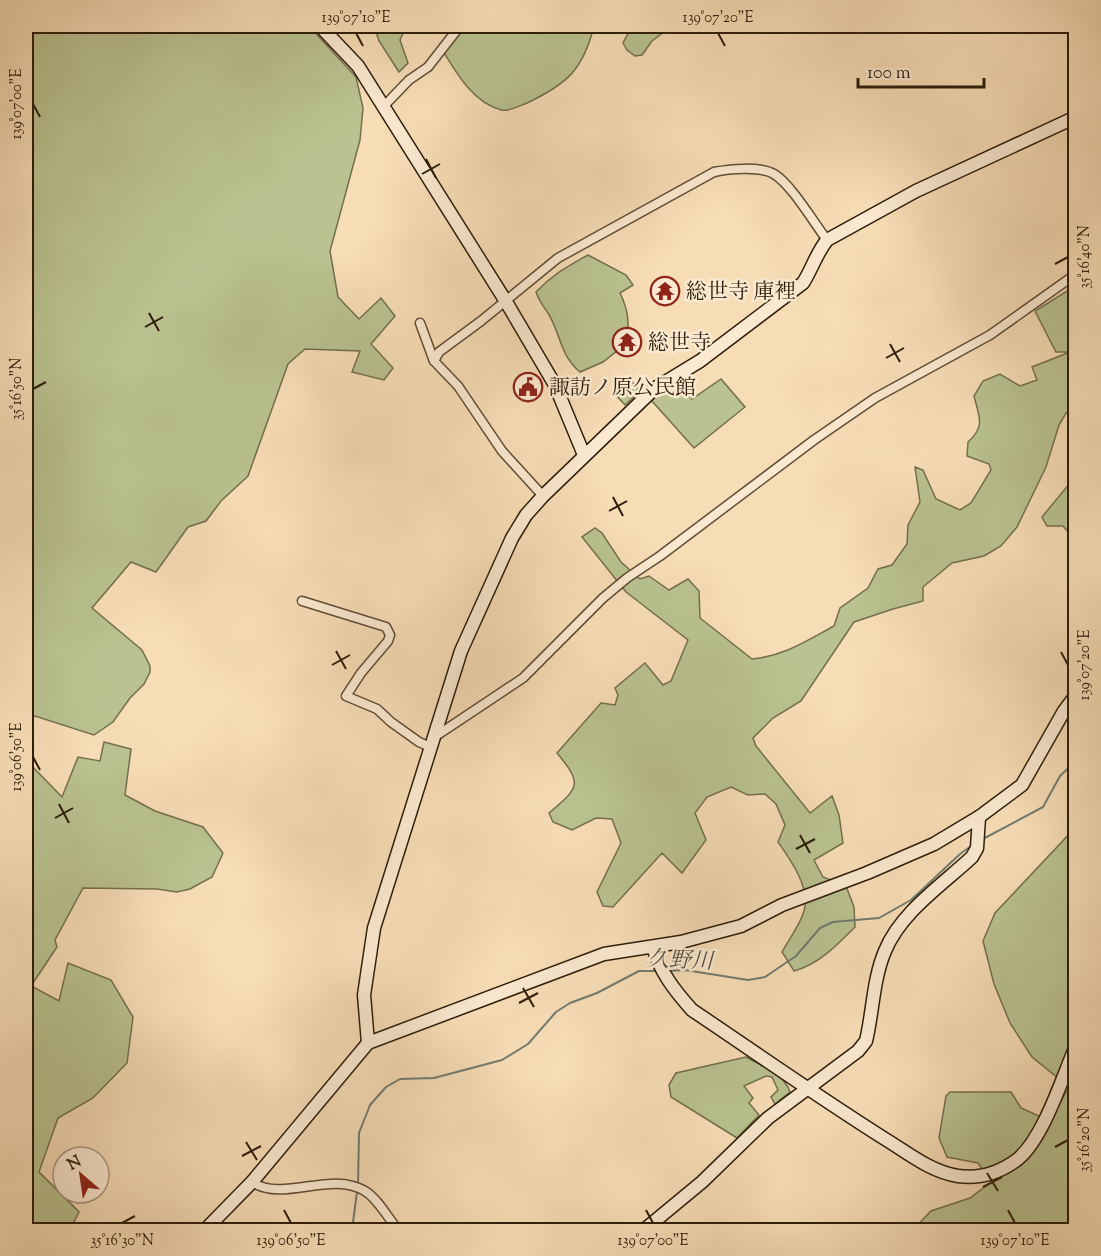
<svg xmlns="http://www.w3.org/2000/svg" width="1101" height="1256" font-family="'Sorts Mill Goudy','Noto Serif JP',serif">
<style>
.green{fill:#b9c290;stroke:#736f4d;stroke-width:1.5}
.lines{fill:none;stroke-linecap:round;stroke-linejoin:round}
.stream{stroke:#717b71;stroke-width:2}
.street-casing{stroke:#604c35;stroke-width:11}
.secondary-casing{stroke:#2d1c0a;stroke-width:15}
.street{stroke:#fae9d0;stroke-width:8}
.secondary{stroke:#fae9d0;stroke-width:12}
.ticks{fill:none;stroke:#2d1c0a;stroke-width:2}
.labels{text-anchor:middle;stroke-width:5;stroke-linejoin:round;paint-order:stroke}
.poi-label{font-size:21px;fill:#2d1c0a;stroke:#fae9d0;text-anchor:start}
.water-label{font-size:22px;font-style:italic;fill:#555346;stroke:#fae9d0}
.neatline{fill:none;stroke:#2d1c0a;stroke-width:2}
.ticks-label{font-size:15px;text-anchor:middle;fill:#2d1c0a}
</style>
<rect width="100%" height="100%" fill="#f7ddb6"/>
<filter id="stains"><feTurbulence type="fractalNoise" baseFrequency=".00333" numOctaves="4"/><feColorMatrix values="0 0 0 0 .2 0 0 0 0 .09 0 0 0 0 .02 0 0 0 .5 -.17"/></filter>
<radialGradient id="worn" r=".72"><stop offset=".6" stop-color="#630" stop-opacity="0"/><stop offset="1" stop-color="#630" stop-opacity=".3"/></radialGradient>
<g class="green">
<path d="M26,26h283l47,51 7,31 -3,32 -30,111 8,46 21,22 22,-21 14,18 -24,28 22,24 -9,12 -32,-8 8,-21 -55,-2 -17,15 -40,112 -27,25 -15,20 -18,6 -32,45 -25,-10 -39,46 50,42 8,16v6l-6,12 -14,14 -17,24 -19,13 -59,-19 -9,6z"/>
<path d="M374,26h32l-6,14 8,23 -9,9 -20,-31z"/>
<path d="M459,26h135c-11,44 -27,58 -67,77 -8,3 -18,9 -26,7 -28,-8 -44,-36 -58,-59z"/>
<path d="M632,26h40l-20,15 -10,14 -7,1 -8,-6 -4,-7z"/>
<path d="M588,255l38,20 7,10 -13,8c9,18 9,31 7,50l-24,19 -23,10c-21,-18 -19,-38 -32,-59 -5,-7 -9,-12 -12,-21 17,-18 31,-25 52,-37z"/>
<path d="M1075,286v122l-9,5 -7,12 -13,42 -29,60 -16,19 -17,10 -32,7 -29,24v14l-30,8 -39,13 -53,79 -28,17 -20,20 3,8 54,67 22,-17 7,19 4,28 -29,17 9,17 23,9 8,21 1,20c-18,18 -36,37 -61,44l-12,-19c7,-13 18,-27 22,-41 7,-23 -14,-52 -26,-69l7,-17 -9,-21 -11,-10 -17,1 -17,-8 -24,10 -12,16 11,27 -24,33 -20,-20 -49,54 -10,-1 -6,-14 24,-49 -9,-24 -16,-1 -24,12 -19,-8 -4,-9c29,-25 35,-28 8,-60l44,-50 14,2 3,-10 -3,-7 30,-25 18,22 8,-4 17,-41 -62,-48 -44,-55 13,-9 7,5 19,29 19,17 9,-3 20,14 19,-11 11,12 1,27 52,41c32,-3 54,-18 82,-33l6,-18 28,-20 10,-19 14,-4 15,-21 1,-19 12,-23 -5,-35 8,3 13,29 24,11 11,-7 20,-33 -2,-6 -22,-8 1,-14c18,-16 11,-25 6,-46l9,-15 17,-7 20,12 17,-6 -5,-13 38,-15h-14l-21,-41z"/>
<path d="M629,378l11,13 -15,14 -12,-13z"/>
<path d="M721,379l24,28 -51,41 -43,-48 11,-10 14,-7 16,16z"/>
<path d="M1075,477v63l-12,-14h-16l-5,-9z"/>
<path d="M104,742l27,7 -6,46 30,16 48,16 20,26 -11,24 -22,12 -13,3 -20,-3 -74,-1 -28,52 2,7 -26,39 28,15 9,-38 43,17 22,37 -6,46 -34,35 -35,20 -19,54 40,40 -9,18h-44v-470l36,37 16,-40 22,4z"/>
<path d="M1075,828v402h-162l18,-19 39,-13 21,-16 -13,-19 -31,-6 -8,-19 7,-42 4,-4h61l10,16 29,13 19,-34 -37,-30 -22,-34 -16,-39 -11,-43 12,-28z"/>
<path d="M746,1057c16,9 38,17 44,35l-15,12 -4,-7 7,-7 -6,-13 -6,-1 -22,10 9,12 -4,5 10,12 -22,23 -66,-41 -2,-12 7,-12z"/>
</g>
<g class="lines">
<g class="stream">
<path d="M981,840l62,-33 17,-31 16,-15"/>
<path d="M668,971l17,-1 63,10 17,-3 31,-21 24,-28 13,-6 46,-4 32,-18 49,-46 11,-8"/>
<path d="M358,1186l1,-53 11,-28 16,-18 14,-8 34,-1 68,-18 26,-16 28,-32 14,-9 27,-10 42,-22h17"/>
<path d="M352,1230l5,-38"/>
</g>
<g class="street-casing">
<g id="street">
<path d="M384,106l25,-26 19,-13 32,-41"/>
<path d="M420,323l14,38 24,25 44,65 41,45"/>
<path d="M434,361l5,-9 42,-31 77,-63 156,-86c14,-3 47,-6 60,2 17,10 40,49 53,66"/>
<path d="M302,601l84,26 4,8 -2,6 -27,32 -15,23 31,13 14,13 28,20 11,5"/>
<path d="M433,738l90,-60 80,-80 24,-20 33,-22 154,-116 61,-42 115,-63 86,-61"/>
<path d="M252,1182c32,21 78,-12 113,9 13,8 23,27 33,39"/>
</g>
</g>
<g class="secondary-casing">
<g id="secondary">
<path d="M320,26l38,40 147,234 50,85 29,70"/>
<path d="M653,947c7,25 22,44 39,63 64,43 128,88 193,129 23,14 46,33 73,37 22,3 43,-4 60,-17 26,-22 44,-81 58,-113"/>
<path d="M368,1043l-4,-48 10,-67 87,-277 51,-113 14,-23 17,-19 111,-107 46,-28 103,-78c9,-14 13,-29 24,-43l89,-49 160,-74"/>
<path d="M205,1230l47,-48 116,-139 236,-89 77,-12 60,-16 41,-21 85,-32 67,-29 45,-27 43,-32 42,-74 12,-16"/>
<path d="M644,1230l58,-48 66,-64 90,-67 8,-10c7,-29 7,-62 19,-90 16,-39 57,-66 87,-94l5,-9 2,-31"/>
</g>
</g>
<use href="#street" class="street"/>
<use href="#secondary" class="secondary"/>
</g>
<path class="ticks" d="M356,33l7,13M718,33l7,13M33,104l7,13M426,159l10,19M422,174l18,-10M1055,264l13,-7M149,313l10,18M145,327l18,-10M890,344l10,18M886,358l18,-10M33,389l13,-7M613,497l10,19M609,511l18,-10M336,651l10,18M1061,652l7,13M332,665l18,-10M33,757l7,13M59,804l10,19M55,818l18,-10M800,835l10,18M796,849l19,-10M523,988l11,19M519,1003l19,-10M246,1142l11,18M1055,1147l13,-7M242,1156l19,-10M987,1173l11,18M983,1187l19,-10M284,1210l7,13M646,1210l7,13M1008,1210l7,13M122,1223l13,-7"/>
<defs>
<g id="temple-ring" transform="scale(1.5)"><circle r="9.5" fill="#fae9d0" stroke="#8f2418" stroke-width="1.5"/><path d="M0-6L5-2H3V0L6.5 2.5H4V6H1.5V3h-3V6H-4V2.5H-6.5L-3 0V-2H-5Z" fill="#8f2418"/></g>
<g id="civic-ring" transform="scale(1.5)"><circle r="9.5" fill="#fae9d0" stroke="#8f2418" stroke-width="1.5"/><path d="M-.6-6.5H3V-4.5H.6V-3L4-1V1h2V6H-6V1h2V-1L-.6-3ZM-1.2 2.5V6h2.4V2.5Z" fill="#8f2418"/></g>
</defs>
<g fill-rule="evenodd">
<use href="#temple-ring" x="665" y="291"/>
<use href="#temple-ring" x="627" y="342"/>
<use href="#civic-ring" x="528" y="387"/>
</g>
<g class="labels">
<g class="poi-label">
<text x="686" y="298">総世寺 庫裡</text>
<text x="648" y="349">総世寺</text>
<text x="549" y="394">諏訪ノ原公民館</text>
</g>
<g class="water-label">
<text transform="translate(680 959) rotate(2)" y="8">久野川</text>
</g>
</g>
<rect width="1101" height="1256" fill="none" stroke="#f7ddb6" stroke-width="66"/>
<g transform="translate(81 1175) rotate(331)"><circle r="28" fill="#fae9d0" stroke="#a89781" stroke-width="1.5"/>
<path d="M0-4.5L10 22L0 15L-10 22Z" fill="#8f2418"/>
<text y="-9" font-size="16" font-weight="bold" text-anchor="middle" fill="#2d1c0a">N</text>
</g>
<path d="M858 78v9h126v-9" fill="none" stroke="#2d1c0a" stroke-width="3"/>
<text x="867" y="78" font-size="18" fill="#2d1c0a" stroke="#fae9d0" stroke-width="4.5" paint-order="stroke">100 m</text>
<rect x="33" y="33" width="1035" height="1190" class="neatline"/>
<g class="ticks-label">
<text x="356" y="22">139°07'10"E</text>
<text x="718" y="22">139°07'20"E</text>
<text transform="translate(16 104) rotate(-90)" y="5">139°07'00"E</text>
<text transform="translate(1084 257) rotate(-90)" y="5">35°16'40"N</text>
<text transform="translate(16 389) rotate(-90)" y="5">35°16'50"N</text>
<text transform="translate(1084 665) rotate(-90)" y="5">139°07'20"E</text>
<text transform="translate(16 757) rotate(-90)" y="5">139°06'50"E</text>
<text transform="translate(1084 1140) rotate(-90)" y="5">35°16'20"N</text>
<text x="122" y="1245">35°16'30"N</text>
<text x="291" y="1245">139°06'50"E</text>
<text x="653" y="1245">139°07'00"E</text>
<text x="1015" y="1245">139°07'10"E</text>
</g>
<rect width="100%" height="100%" filter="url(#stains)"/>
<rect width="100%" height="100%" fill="url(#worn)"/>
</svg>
